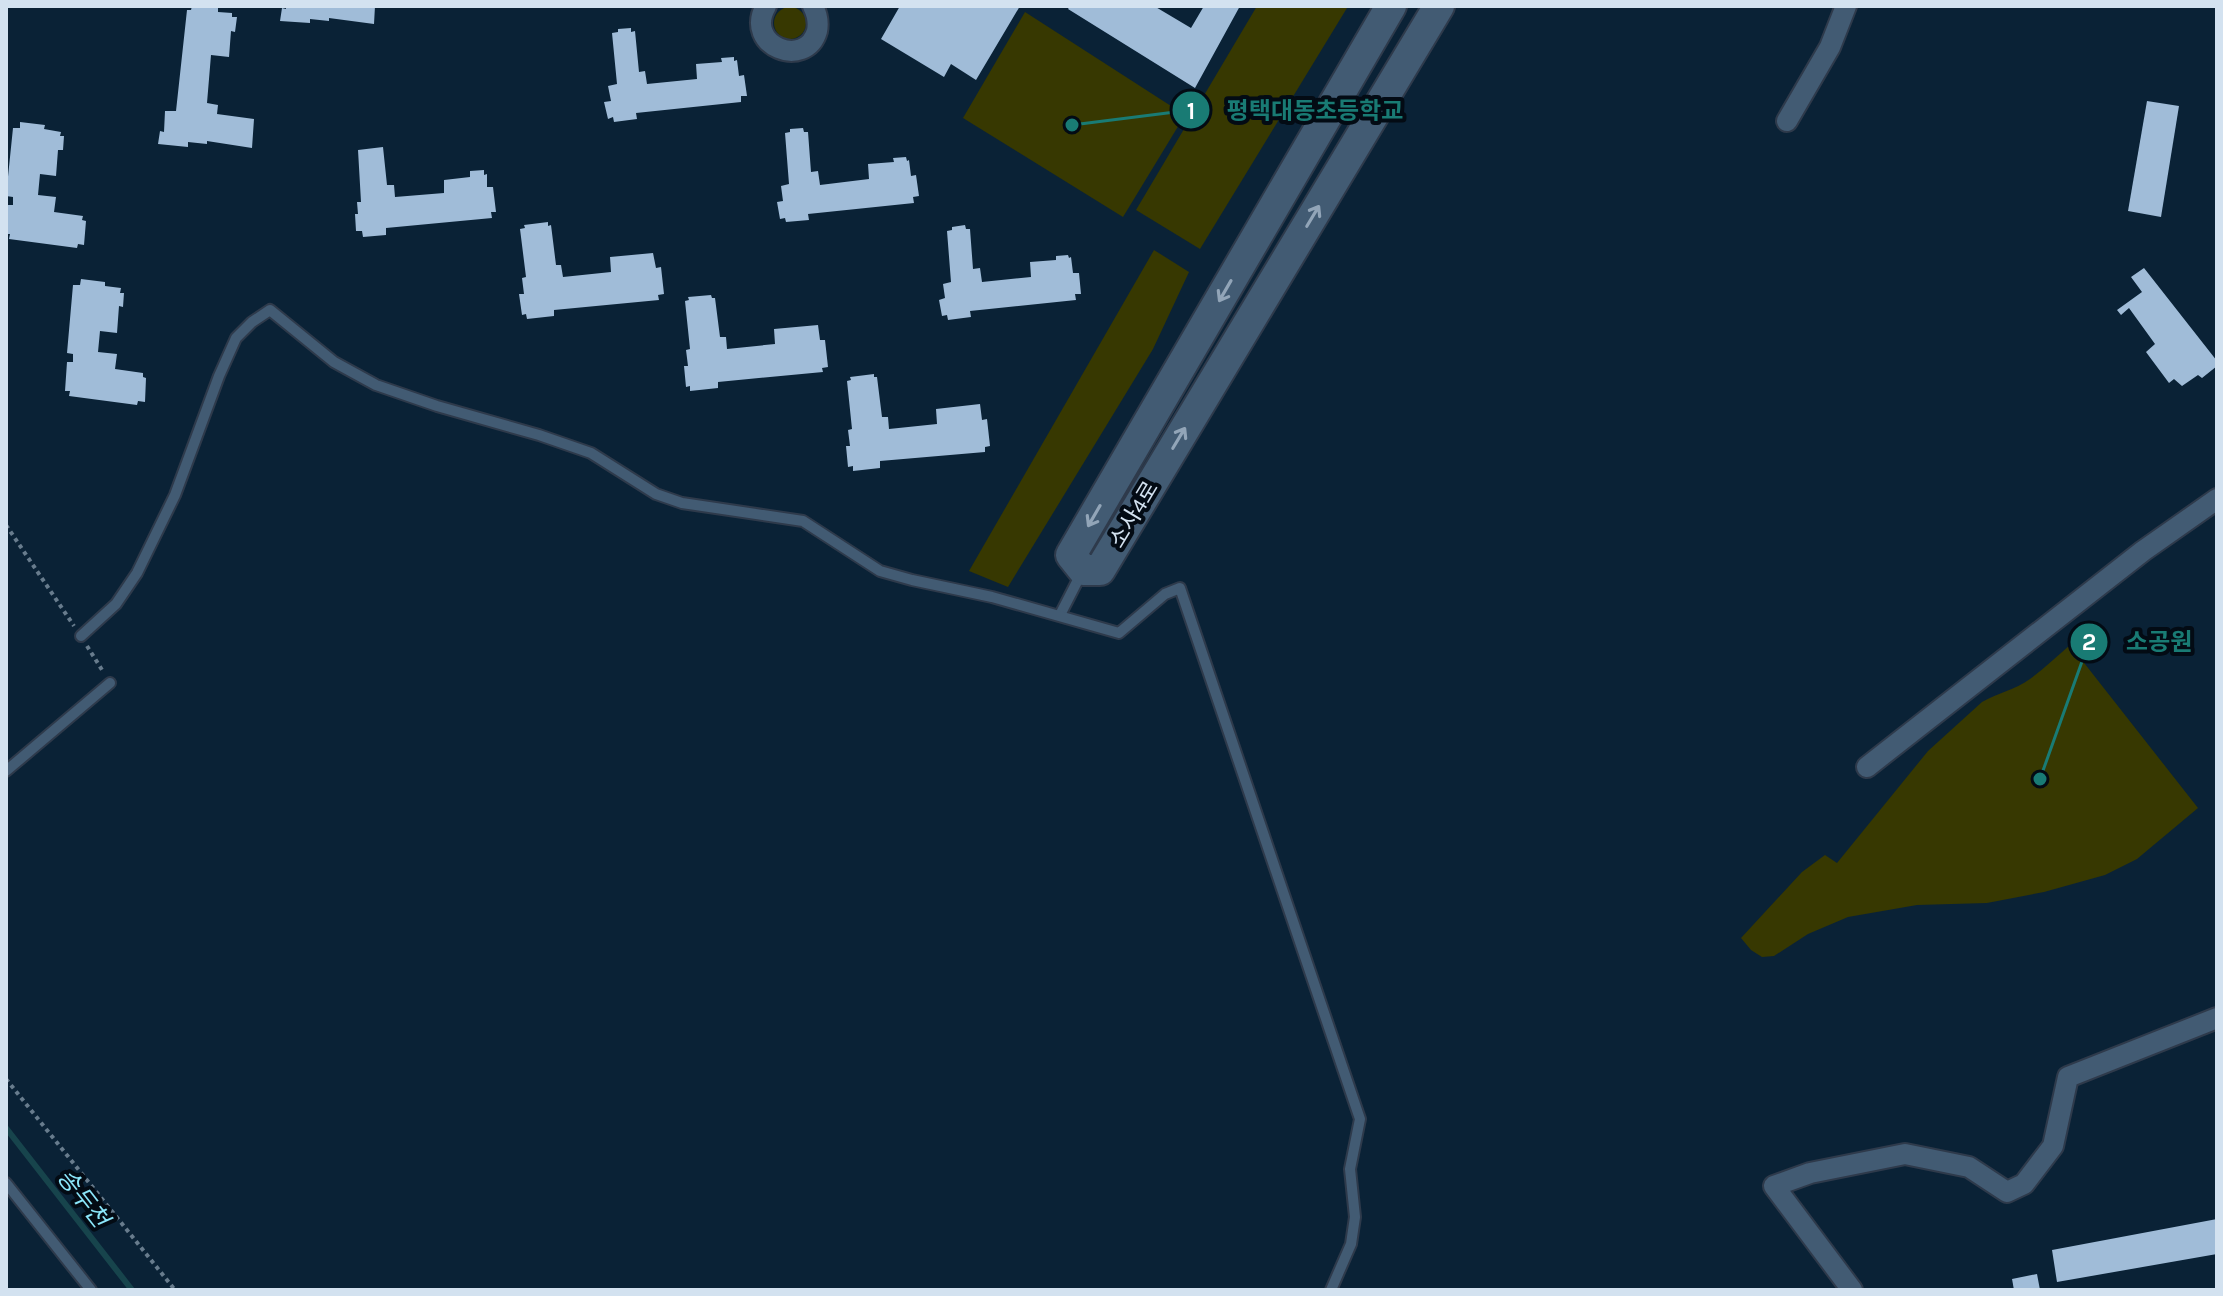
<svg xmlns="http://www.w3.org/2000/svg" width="2223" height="1296" font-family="Karla,'Noto Sans KR',sans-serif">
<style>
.green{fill:#373801}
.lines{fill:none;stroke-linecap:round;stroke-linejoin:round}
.stream{stroke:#17444c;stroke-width:6}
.building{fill:#a0bcd8}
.lane-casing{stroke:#2e3a4b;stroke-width:14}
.street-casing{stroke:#2e3a4b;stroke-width:24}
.secondary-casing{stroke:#2e3a4b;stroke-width:34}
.path{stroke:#687c8d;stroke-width:4;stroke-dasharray:4 4;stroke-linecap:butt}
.lane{stroke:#425b73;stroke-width:10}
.street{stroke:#425b73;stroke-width:20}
.secondary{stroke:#425b73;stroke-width:30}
.oneway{stroke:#92a5b8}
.labels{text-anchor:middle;stroke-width:8;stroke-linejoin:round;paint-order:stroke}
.street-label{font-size:22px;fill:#d3e2f0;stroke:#030b14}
.water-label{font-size:24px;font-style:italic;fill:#8be6fa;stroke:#030b14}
.leader{fill:none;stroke:#197b74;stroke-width:3}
.callout-dot{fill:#197b74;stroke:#030b14;stroke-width:3}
.mark-label{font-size:24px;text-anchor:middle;font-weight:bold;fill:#fff}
.callout-label{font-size:24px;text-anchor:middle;font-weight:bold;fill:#197b74;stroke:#030b14;stroke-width:8;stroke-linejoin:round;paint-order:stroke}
</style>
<rect width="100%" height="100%" fill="#0a2236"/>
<g class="green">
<path d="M1257,6h90v2l-147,241 -64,-39z"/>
<circle cx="790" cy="23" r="16"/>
<path d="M1025,12l160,103 -62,102 -160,-99z"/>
<path d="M1154,250l35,22 -36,77 -145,238 -39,-16z"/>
<path d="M2070,645l128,163 -61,51 -32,16 -61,17 -57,11 -70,2 -69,12 -40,17 -34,22 -12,1 -11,-7 -10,-12 61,-66 23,-17 12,8 91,-112 54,-49c15,-9 33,-12 48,-23 14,-10 27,-23 40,-34z"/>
</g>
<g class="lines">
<path class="stream" d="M6,1128l126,162"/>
</g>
<g class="building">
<path d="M192,6l26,1v5l14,1v4h5l-2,15 -4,-1 -2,26 -18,-2 -4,48 11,2 -1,9 37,5 -2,29 -45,-7v3l-19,-2v5l-30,-3 2,-13 4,1 1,-21h11l11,-101h4z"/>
<path d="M286,6h89l-1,18 -45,-6v3l-19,-2v4l-30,-2 2,-13 4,1z"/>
<path d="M900,6h120l-44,74 -25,-16 -7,13 -63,-38z"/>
<path d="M1070,6h84l37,22 13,-22h36l-45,82 -127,-79z"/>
<path d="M631,28v4l4,-1 4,41 6,-1 2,13 50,-5 -1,-15 26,-2 -1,-4 13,-1v4l3,-1 2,16 5,-1 3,21h-6v6l-105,11 1,6 -23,3 -1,-5 -5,2 -4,-17 7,-1 -3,-15 9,-2 -5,-51 6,-1v-3z"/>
<path d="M2147,101l32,5 -18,111 -33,-6z"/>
<path d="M20,122l25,3 -1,4 17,3 -1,4h4l-1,14h-5l-2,26 -16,-2 -2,21 18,2 -2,15 29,4 -1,4 4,1 -2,24 -6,-1 -1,4 -68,-9 1,-5h-4l1,-29h6v-8l-7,-1 7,-68h7z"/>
<path d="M803,128l1,4h4l3,40 7,-1 2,14 49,-6 -1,-15 26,-2 -1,-4 13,-1 1,4 2,-1 2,16 5,-1 3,21 -6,1 1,6 -106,11 1,6 -23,2 -1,-4 -5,1 -3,-17 6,-1 -2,-15 8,-2 -4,-51 5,-1v-3z"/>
<path d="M383,147l4,38h7l1,12 49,-4v-13l26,-3v-6l14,-1v5l3,-1v13h6l3,25h-5l1,6 -106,10v7l-23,2 -1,-6h-6l-1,-17h3l-1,-12h4l-3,-52z"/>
<path d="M548,222v4l3,-1 5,40h5l2,12 48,-5 -1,-15 43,-4 3,15 5,-1 3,27 -6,1 1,5 -105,10v6l-27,3 -1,-5 -4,1 -3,-21h5l-2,-16 4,-1 -6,-48 5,-1 -1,-3z"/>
<path d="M965,225l1,4h4l3,40 7,-1 2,14 49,-5 -1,-15 26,-2v-4l12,-1 1,3 2,-1 2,16h6l2,21h-6l1,6 -106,11 1,6 -23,3 -1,-5 -5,1 -3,-16 6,-2 -2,-14 8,-2 -4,-51 5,-1v-3z"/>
<path d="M2144,268l73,93v5l-15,12 -4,-3 -16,11 -8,-7 -5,4 -23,-31 9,-8 -26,-36 -8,7 -4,-5 25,-18 -11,-15z"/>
<path d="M81,279l24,3v4l16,2 -1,5h4l-1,14 -4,-1 -2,27 -17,-2 -2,21 19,2 -2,15 28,4v4l3,1 -1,24 -7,-1 -1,4 -68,-9 1,-5h-5l2,-29h6v-8l-6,-1 6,-68h7z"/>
<path d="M711,295l1,3h3l5,39h6l1,12 48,-5 -1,-15 44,-4 2,15h5l3,27 -6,1 1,4 -105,10v6l-28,3v-5l-4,1 -2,-21h4l-2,-16 4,-1 -5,-48 4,-1 -1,-3z"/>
<path d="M874,374v3h3l5,40h6l1,12 48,-5 -1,-15 44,-5 2,16 5,-1 3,27 -5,1v5l-105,9v7l-27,3v-5l-5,1 -2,-21h4l-2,-16 4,-1 -5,-48 4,-1 -1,-3z"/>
<path d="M2217,1219v35l-160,28 -5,-32z"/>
<path d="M2037,1274l3,16h-26l-2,-11z"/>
</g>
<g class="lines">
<g class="lane-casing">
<g id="lane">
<path d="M1061,613l21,-41"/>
<path d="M81,636l35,-32 21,-31 38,-78 44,-119 17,-38 16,-16 18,-12 64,52 42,23 61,21 102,29 52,18 65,41 26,9 121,18 77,50 32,9 80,17 127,36 46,-39 15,-6 180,531 -10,50 5,48 -4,27 -20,46"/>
<path d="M6,771l104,-88"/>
<path d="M6,1183l85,107"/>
</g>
</g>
<g class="street-casing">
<g id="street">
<path d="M766,6c-23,40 40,64 51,25 2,-10 0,-17 -4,-25"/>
<path d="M1787,121l43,-74 16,-41"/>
<path d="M1867,767l276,-216 74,-52"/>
<path d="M1852,1290l-78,-104 36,-13 95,-19 64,13 38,25 17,-8 29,-38 15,-69 149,-59"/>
</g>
</g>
<g class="secondary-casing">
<path id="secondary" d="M1391,6l-320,549 12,15h17l339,-564"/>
</g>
<g class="path">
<path d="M6,525l68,101"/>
<path d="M87,646l17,27"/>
<path d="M6,1079l169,211"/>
</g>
<use href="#lane" class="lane"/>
<use href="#street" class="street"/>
<use href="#secondary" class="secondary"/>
</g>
<defs><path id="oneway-shaft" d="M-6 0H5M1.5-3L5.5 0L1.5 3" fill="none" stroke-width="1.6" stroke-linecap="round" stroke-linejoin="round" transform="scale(2)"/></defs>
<g class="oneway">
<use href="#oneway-shaft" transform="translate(1313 216) rotate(-59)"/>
<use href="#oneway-shaft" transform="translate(1225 291) rotate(120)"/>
<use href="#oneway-shaft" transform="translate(1179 438) rotate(-59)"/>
<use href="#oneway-shaft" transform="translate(1094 516) rotate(120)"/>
</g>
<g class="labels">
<g class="street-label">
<text transform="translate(1133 514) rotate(-59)" y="8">소사4로</text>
</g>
<g class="water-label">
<text transform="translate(83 1198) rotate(52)" y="8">송두천</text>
</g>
</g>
<path class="leader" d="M1072 125L1191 110M2040 779L2089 642"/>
<g class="callout-dot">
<circle cx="1072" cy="125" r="8"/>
<circle cx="2040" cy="779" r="8"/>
<circle cx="1191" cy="110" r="20"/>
<circle cx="2089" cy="642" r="20"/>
</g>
<g class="mark-label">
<text x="1191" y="119">1</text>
<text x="2089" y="650">2</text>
</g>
<g class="callout-label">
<text x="1315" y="119">평택대동초등학교</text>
<text x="2159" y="650">소공원</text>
</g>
<rect width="2223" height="1296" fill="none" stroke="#d3e2f0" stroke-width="16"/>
</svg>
